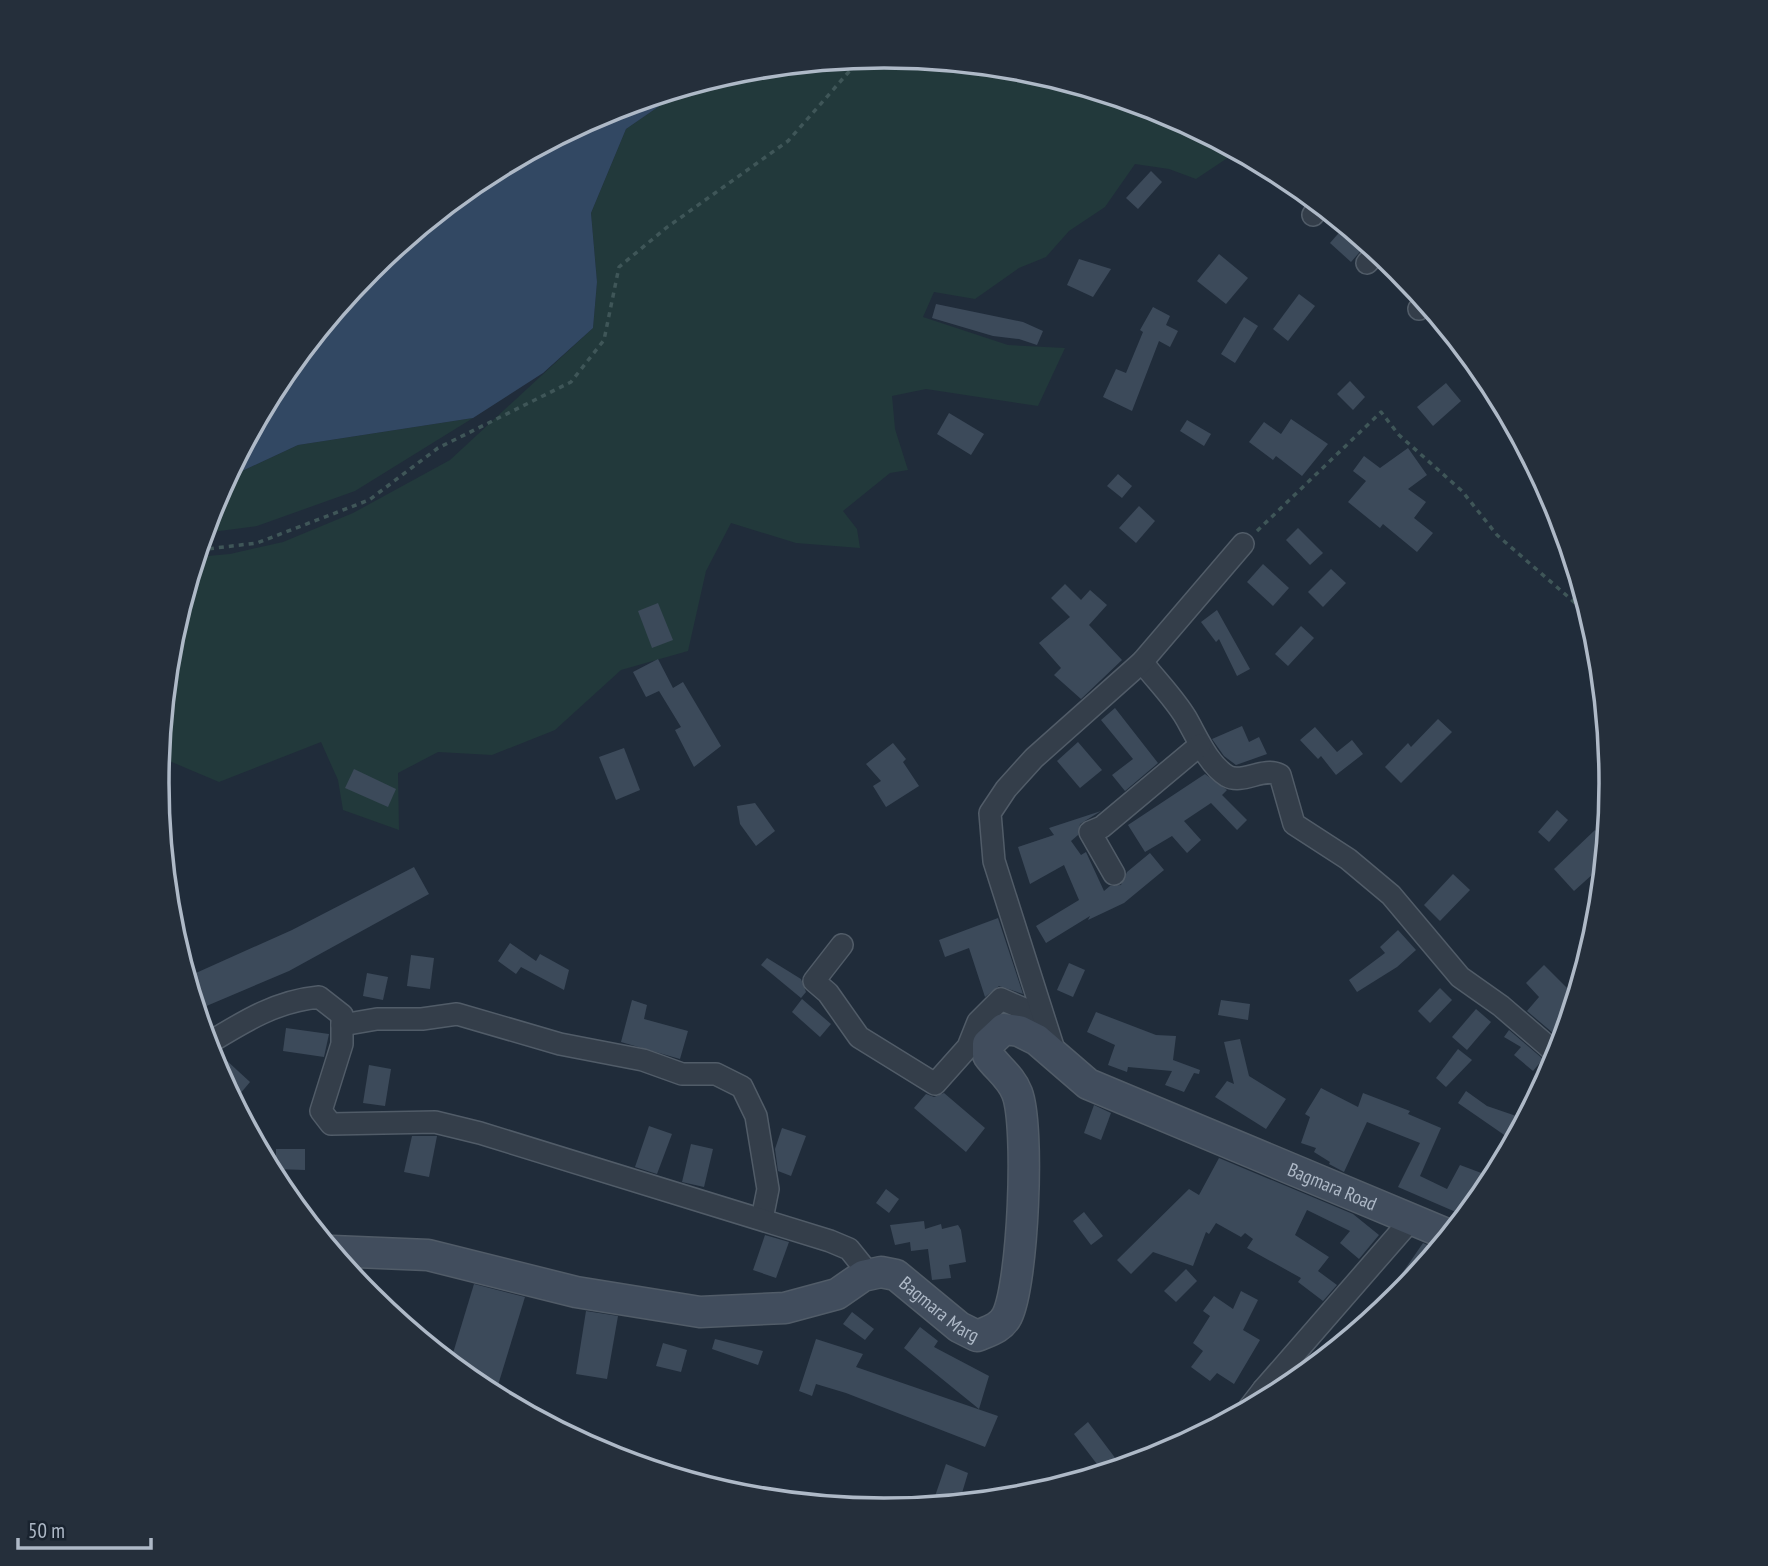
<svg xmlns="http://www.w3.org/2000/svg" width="1768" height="1566" font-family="'PT Sans Narrow',sans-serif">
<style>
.green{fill:#22393b}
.water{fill:#324863}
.building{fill:#3c4a5a}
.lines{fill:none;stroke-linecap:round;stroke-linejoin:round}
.street-casing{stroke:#515c68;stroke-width:24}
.secondary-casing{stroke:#515c68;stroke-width:33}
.path{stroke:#3f5658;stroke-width:3.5;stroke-dasharray:5 5;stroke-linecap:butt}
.street{stroke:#343e4a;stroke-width:21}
.secondary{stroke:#414d5d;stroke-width:30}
.labels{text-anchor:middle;stroke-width:5;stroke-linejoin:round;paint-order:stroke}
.street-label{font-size:19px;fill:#aeb9c7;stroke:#19232f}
.rim{fill:none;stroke:#aeb9c7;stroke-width:3.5}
</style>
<rect width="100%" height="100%" fill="#202c3a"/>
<g class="green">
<path d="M884,56l142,14 137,41 72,42 -39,26 -27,-10 -34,-5 -30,43 -36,24 -23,26 -27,11 -44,31 -41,-7 -11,25 85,28 57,3 -27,58 -112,-17 -34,7 3,33 13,41 -18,3 -47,38 14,18 3,19 -64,-5 -65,-20 -25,48 -18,80 -67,19 -66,60 -63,25 -54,-3 -40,21 1,57 -56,-20 -5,-30 -17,-38 -102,40 -59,-25 11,-116 26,-84 33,-3 53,-12 70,-29 97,-53 143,-132 4,-46 -6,-69 35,-84 61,-42 56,-17z"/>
<path d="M473,418l-118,73 -98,35 -53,7 8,-29 15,-26 71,-33z"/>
</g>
<path class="water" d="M687,87l-61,42 -35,84 6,69 -4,46 -50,45 -70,45 -175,27 -71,33 53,-99 90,-110 110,-91 126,-67z"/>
<g class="building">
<path d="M1151,171l11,11 -24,27 -12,-11z"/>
<path d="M1344,227l21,19 -14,16 -21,-19z"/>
<path d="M1219,254l29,24 -22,26 -29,-23z"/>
<path d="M1079,259l32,10 -18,28 -26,-12z"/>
<path d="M1299,294l16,12 -27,35 -15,-12z"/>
<path d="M936,304l87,18 20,9 -6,14 -18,-6 -26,-3 -61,-18z"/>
<path d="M1153,307l17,9 -4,9 12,6 -8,16 -11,-6 -27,70 -29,-14 13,-28 10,4 17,-41 -3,-2z"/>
<path d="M1244,317l14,9 -23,37 -14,-9z"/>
<path d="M1350,381l15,16 -12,13 -16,-16z"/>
<path d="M1446,383l15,18 -28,25 -16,-19z"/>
<path d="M949,413l35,21 -13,21 -34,-21z"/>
<path d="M1291,419l37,25 -26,32 -26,-20 -3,4 -24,-18 15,-20 17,12z"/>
<path d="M1187,420l24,14 -7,12 -24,-15z"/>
<path d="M1408,448l19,27 -19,14 18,13 -12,16 19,15 -16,19 -34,-28 -3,4 -32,-26 18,-21 -13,-10 11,-15 16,12z"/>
<path d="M1118,474l14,12 -10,12 -15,-12z"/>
<path d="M1139,506l16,15 -19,22 -17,-15z"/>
<path d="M1298,528l25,25 -13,12 -24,-25z"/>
<path d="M1263,564l26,24 -16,18 -26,-24z"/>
<path d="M1331,569l15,14 -23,24 -15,-15z"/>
<path d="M1065,584l16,16 9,-10 17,15 -18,20 33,35 -41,39 -27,-24 7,-7 -22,-25 31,-26 -19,-19z"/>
<path d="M658,603l15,37 -21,8 -14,-37z"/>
<path d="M1217,610l33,59 -13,7 -18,-37 -3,3 -15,-20z"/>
<path d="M1301,626l13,12 -26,28 -13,-12z"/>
<path d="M658,659l15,29 10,-6 38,64 -27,21 -19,-37 6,-3 -22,-36 -13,6 -13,-25z"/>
<path d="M1115,708l43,55 -33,28 -13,-16 21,-16 -32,-39z"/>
<path d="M1438,719l14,13 -51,51 -16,-16 23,-24 3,4z"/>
<path d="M1242,726l7,16 10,-5 8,17 -31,11 -12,-9 -12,-17z"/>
<path d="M1315,727l22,25 15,-12 11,14 -27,21 -15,-19 -3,3 -18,-19z"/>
<path d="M1078,742l24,28 -22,18 -23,-27z"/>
<path d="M893,743l13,16 -3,3 16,24 -33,21 -13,-21 8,-5 -15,-17z"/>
<path d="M624,748l16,42 -24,10 -17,-43z"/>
<path d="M354,769l42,20 -8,18 -43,-19z"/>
<path d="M1205,774l22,16 -5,5 25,25 -10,10 -26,-27 -27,18 17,19 -14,13 -15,-17 -27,16 -17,-27z"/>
<path d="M755,803l20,28 -19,15 -16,-22 -3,-18z"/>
<path d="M1557,810l11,10 -19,22 -11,-10z"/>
<path d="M1101,811l-21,13 -2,11 -7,6 10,14 5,-3 18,39 6,-5 11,-1 6,-13 23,-19 14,17 -40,33 -36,17 2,-4 -44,27 -10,-17 43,-26 -15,-35 -34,19 -12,-37 36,-12 -5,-7z"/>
<path d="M1595,830l10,11 -2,24 -29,26 -20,-22z"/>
<path d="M414,867l15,27 -140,77 -92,39 -10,-33 105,-47z"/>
<path d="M1453,874l17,16 -30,31 -16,-16z"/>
<path d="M998,918l25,76 -24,-8 -14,11 -16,-49 -24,9 -6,-17z"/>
<path d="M1398,930l18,20 -19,17 -40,25 -8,-12 36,-27 -5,-6z"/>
<path d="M510,943l26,18 4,-7 29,16 -5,20 -43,-23 -5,7 -18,-13z"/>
<path d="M411,955l23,3 -4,31 -23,-3z"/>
<path d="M767,958l34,21 5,13 -5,6 -40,-33z"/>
<path d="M1069,963l16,7 -12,27 -16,-7z"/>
<path d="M1544,965l31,31 -15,43 -33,-28 12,-14 -13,-14z"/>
<path d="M367,973l21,4 -5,23 -20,-4z"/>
<path d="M1440,988l12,12 -22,23 -12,-12z"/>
<path d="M802,999l29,25 -11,13 -28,-25z"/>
<path d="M632,1000l15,5 -3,14 44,12 -8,28 -59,-17z"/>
<path d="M1221,1000l29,4 -2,16 -30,-5z"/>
<path d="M1476,1009l15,13 -24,28 -15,-13z"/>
<path d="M1096,1012l60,23 20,1 -3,24 27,10 -1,4 -5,-1 -10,19 -19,-7 7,-14 -44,-4 -1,5 -19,-7 7,-20 -28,-13z"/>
<path d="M286,1028l43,6 -5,23 -41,-6z"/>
<path d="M1509,1030l34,29 -10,12 -19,-16 7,-8 -17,-10z"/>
<path d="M1240,1039l9,37 37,23 -20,30 -51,-32 12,-16 7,3 -10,-42z"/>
<path d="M1458,1049l14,11 -26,27 -10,-9z"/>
<path d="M225,1059l25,23 -16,19 -18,-32z"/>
<path d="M369,1065l22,4 -6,37 -22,-3z"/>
<path d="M1321,1088l37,19 5,-14 47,18 -2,3 33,14 -21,48 27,13 13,-24 32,12 -7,14 -20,25 -67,-29 22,-44 -53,-21 -23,50 -15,-8 1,-2 -16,-10 2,-4 -15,-5 9,-26 -5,-3z"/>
<path d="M1466,1091l21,15 38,13 -12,22 -55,-38z"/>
<path d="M944,1093l41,35 -19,24 -52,-44 12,-14 8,3z"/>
<path d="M1094,1105l17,8 -10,27 -17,-7z"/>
<path d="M649,1126l23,8 -15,40 -22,-7z"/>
<path d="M782,1128l24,8 -15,40 -13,-5 -3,-22z"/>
<path d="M412,1136h25l-8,41 -25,-5z"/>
<path d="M691,1144l22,5 -9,38 -22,-5z"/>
<path d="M276,1149h29v21l-29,-1z"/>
<path d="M1219,1158l134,56 26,21 -20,24 -19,-16 10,-12 -43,-21 -12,25 34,22 -11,14 19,14 -14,16 -25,-19 3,-4 -54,-30 6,-9 -8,-6 -4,4 -25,-14 -7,11 -3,-2 -13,34 -40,-14 -22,22 -14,-14 72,-71 10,6z"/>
<path d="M886,1189l13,10 -10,14 -13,-10z"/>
<path d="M1084,1212l19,24 -12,9 -18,-24z"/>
<path d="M924,1221l1,8 16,-5 1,5 16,-4 3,5 5,32 -17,3 2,13 -19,2 -4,-31 -17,2 -1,-9 -15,3 -5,-20z"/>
<path d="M765,1235l24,7 -13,36 -23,-8z"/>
<path d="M1423,1243l14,6 -37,45 -8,-6z"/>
<path d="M1186,1269l11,12 -21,21 -12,-11z"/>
<path d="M474,1284l51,13 -30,98 -45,-32z"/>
<path d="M1241,1291l17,9 -15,30 17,10 -26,44 -17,-11 -7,8 -19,-14 12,-16 -10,-8 17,-27 -7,-5 11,-15 19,13z"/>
<path d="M586,1311l32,5 -11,63 -31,-5z"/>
<path d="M852,1312l22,17 -9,11 -22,-16z"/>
<path d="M920,1327l18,14 -4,6 55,29 -10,33 -75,-61z"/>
<path d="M715,1339l48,12 -5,14 -46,-16z"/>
<path d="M816,1339l47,15 -7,13 142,49 -13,31 -139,-54 -30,-9 -4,12 -13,-5z"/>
<path d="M663,1343l24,7 -6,22 -25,-6z"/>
<path d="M1088,1422l34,45 -19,5 -29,-38z"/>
<path d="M946,1464l22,9 -9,30 -27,2z"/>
</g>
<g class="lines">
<g class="street-casing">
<g id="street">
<path d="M1313,215l7,-10"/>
<path d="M1367,263l10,-11"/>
<path d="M1419,309l7,-7"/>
<path d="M1142,662c14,18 32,36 44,56 11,19 22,46 41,58 16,9 36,-10 53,-1l14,49 54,35 43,36 69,82 41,29 57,49"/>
<path d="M1114,874l-24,-42 12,-5 98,-82"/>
<path d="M842,945l-28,36 14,12 31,44 76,47 33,-37 10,-25 23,-23 23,10 19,28"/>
<path d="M342,1025l35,-6h45l35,-5 103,30 83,16 39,14h34l26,13 14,29 12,73 -6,30"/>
<path d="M207,1044c36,-22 69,-43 112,-47l23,18v29l-21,67 10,13 104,-2 45,11 350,108 19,8 21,26"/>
<path d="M1056,1056l-62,-195 -4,-48 16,-24 28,-31 108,-96 101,-118"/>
<path d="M1263,1390l147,-169"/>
<path d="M1249,1408l14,-18 7,7"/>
</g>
</g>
<g class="secondary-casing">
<g id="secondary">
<path id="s1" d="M332,1251l96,4 148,37 124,20 85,-4 52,-14 26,-18 18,-4 15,3 63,52 18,9c12,-5 24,-8 30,-20 16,-32 23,-190 10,-223 -6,-16 -20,-25 -29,-38v-11l16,-15 15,2 18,9 51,44 361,151"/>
</g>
</g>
<g class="path">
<path d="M1257,531l124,-119 18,23 63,56 35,44 92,80"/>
<path d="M199,550l58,-7 112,-43 69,-52 133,-66 33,-42 15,-73 47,-39 122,-87 73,-83"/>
</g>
<use href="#street" class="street"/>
<use href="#secondary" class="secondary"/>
</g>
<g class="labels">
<g class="street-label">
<text dy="7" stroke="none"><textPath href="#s1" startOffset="1391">Bagmara Road</textPath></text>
<text dy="7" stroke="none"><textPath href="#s1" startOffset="634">Bagmara Marg</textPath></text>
</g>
</g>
<path d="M0 0H1768V1566H0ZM169 783a715 715 0 1 1 1430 0a715 715 0 1 1-1430 0Z" fill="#252f3b" fill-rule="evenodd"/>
<path class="rim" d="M169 783a715 715 0 1 1 1430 0a715 715 0 1 1-1430 0Z"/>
<path d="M18 1538v10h133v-10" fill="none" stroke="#aeb9c7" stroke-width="3.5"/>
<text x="28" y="1538" font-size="21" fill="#aeb9c7" stroke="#19232f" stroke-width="5" paint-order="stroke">50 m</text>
</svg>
